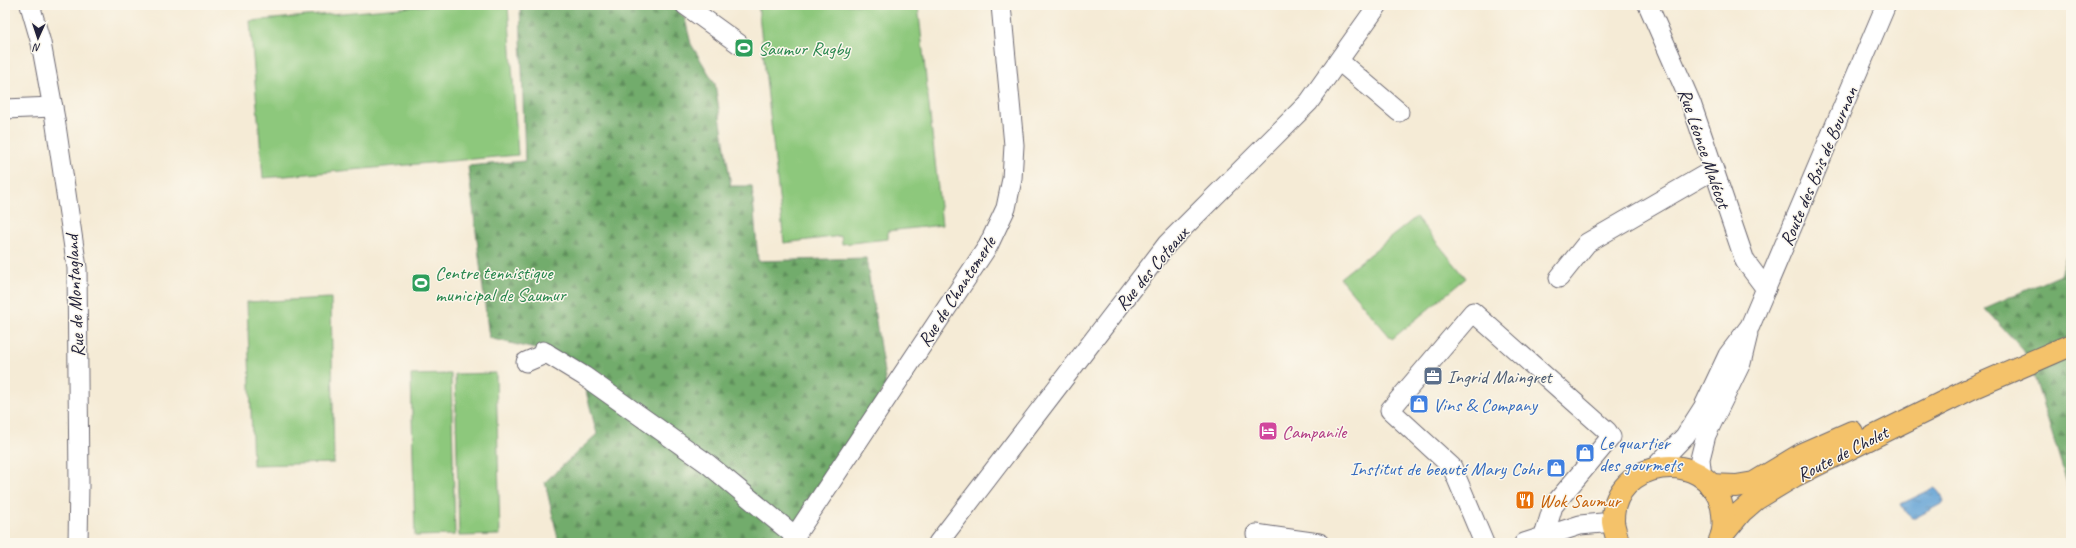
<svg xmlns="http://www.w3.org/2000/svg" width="2076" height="548" font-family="Caveat,sans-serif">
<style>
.grass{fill:#8dc87c;stroke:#58755c}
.forest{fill:url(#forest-firs);stroke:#4a6754}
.water{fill:url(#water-ripples);stroke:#426288}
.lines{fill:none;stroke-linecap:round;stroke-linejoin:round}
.minor-casing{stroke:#6c6871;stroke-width:21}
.major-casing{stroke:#6c6871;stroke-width:24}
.minor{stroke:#fff;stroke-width:19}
.major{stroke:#f4c26a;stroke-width:22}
.labels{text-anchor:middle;stroke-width:3;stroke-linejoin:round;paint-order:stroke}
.leisure-label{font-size:19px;fill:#27864d;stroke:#fbf7ec;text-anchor:start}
.street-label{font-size:19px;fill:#22223b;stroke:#fbf7ec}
.service-label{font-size:19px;fill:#4e5e75;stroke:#fbf7ec;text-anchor:start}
.shop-label{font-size:19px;fill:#366cbe;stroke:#fbf7ec;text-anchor:start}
.hotel-label{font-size:19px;fill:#b23c85;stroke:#fbf7ec;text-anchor:start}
.food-label{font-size:19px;fill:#c56008;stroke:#fbf7ec;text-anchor:start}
</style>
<defs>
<pattern id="forest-firs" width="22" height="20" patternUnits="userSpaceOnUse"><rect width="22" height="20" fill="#72ac6c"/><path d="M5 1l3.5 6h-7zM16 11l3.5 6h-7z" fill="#5d8c5a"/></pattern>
<pattern id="water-ripples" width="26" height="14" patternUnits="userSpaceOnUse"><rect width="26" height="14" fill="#62a2d5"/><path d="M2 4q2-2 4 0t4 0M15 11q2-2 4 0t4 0" fill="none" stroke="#5084ae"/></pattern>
</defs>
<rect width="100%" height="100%" fill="#fbf7ec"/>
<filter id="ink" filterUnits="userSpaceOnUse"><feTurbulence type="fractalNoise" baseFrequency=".025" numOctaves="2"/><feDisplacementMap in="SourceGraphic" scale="8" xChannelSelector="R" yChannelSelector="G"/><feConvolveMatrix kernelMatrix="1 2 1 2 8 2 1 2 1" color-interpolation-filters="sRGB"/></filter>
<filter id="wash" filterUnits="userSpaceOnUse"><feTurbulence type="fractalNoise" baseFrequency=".012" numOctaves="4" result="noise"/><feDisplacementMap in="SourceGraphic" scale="16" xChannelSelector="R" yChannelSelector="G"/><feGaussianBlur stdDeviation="0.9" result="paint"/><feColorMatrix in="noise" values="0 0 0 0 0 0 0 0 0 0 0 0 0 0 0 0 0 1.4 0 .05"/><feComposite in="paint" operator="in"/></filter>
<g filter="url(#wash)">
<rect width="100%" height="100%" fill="#f5ebd6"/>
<g class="grass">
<path d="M435,5h73l10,150 -255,23 -13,-157z"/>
<path d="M758,5h160l24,220 -54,6v8l-46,5 -1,-8 -57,7z"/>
<path d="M1416,217l50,61 -74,61 -52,-61z"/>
<path d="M331,298l3,165 -81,2 -6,-163z"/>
<path d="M496,373l4,162 -41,1 -4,-162z"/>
<path d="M451,374l4,161 -40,1 -4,-161z"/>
</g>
<g class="forest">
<path d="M520,5h154l11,14 6,25 24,40 16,102h21l6,75 108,-3 20,127 -94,158h-233l-14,-61 52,-48 -17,-66 -37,-17 -54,-13 -21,-172 57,-5z"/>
<path d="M2071,239v256l-36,-116 -11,-28 -39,-43 75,-33z"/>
</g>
<path class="water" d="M1934,488c5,2 7,8 9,13l-2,3 -26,14h-3l-6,-5 -5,-9z"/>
</g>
<g filter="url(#ink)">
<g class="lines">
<g class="minor-casing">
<g id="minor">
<path d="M30,5l11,38 14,76 22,149 2,217 -1,58"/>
<path d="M685,5l54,39"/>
<path d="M1648,5l43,98 54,158 21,28"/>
<path d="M1339,61l60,51"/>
<path d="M5,109l48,-2"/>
<path d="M1559,278l28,-35 126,-73"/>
<path d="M543,351l41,25 124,88 87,72"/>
<path d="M526,362l21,-9"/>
<path d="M1654,468l31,-32 18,-28 25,-53 22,-29 136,-321"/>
<path d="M1702,477l-2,-18 6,-24 35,-72 7,-29"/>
<path d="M1256,534l63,9"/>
<path d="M792,543l3,-7 193,-290 18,-38 6,-29 2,-34 -13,-140"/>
<path d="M938,543l229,-299 142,-142 69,-97"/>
<path d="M1484,543l-32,-76 -62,-57 83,-98 134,119 4,6 -58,69 -11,37"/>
<path d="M1524,543l56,-18 33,-3"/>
</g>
</g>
<g class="major-casing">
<g id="major">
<path d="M1710,485l26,1 18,-3 48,-29 50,-22"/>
<path d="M1722,535l19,-23 15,-13 38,-23 180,-89 97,-42"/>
<path d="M1618,543c-1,-7 -4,-14 -5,-21 -2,-63 94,-77 109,-15 2,11 3,23 -2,33"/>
</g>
</g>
<use href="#minor" class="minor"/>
<use href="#major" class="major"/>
</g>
</g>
<defs>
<g id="stadium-square" transform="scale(1)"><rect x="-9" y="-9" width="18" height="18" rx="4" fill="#2e9e5b" stroke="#fbf7ec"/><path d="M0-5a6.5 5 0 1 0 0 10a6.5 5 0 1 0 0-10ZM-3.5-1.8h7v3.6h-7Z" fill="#fff"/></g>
<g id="office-square" transform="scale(1)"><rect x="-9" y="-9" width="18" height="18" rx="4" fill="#5c6f8a" stroke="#fbf7ec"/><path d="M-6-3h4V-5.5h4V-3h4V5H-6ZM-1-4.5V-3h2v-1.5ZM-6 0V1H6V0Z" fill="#fff"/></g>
<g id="shop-square" transform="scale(1)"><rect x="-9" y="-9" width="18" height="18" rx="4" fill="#3f7fe0" stroke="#fbf7ec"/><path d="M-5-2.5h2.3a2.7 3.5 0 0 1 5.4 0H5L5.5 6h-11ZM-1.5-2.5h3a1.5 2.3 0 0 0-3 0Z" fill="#fff"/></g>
<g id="hotel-square" transform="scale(1)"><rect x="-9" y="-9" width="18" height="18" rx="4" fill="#d1479c" stroke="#fbf7ec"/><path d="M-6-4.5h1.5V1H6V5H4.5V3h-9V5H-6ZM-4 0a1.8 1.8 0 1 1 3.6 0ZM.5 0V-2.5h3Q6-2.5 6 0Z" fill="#fff"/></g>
<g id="restaurant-square" transform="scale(1)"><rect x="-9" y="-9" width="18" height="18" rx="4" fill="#e8710a" stroke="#fbf7ec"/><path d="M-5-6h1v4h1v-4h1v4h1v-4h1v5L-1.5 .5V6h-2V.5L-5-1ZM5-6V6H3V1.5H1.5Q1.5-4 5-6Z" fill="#fff"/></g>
</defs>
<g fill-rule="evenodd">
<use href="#stadium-square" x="744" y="48"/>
<use href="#stadium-square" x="421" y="283"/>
<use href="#office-square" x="1433" y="376"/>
<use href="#shop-square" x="1419" y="404"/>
<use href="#hotel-square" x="1268" y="431"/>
<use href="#shop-square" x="1585" y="453"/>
<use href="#shop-square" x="1556" y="468"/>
<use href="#restaurant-square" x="1525" y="500"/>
</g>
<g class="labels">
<g class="leisure-label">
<text x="758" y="55">Saumur Rugby</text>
<text x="435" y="279">Centre tennistique<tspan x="435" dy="22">municipal de Saumur</tspan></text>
</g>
<g class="street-label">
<text transform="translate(1705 148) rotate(71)" y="7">Rue Léonce Malécot</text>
<text transform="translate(1818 166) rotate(-67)" y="7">Route des Bois de Bournan</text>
<text transform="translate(1151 268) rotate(-50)" y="7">Rue des Coteaux</text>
<text transform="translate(956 291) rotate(-57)" y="7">Rue de Chantemerle</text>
<text transform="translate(74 296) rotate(-93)" y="7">Rue de Montagland</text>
<text transform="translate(1842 453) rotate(-27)" y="7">Route de Cholet</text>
</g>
<g class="service-label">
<text x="1447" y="383">Ingrid Maingret</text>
</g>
<g class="shop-label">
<text x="1433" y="411">Vins &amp; Company</text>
<text x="1599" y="449">Le quartier<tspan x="1599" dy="22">des gourmets</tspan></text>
<text x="1542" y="475" text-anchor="end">Institut de beauté Mary Cohr</text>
</g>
<g class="hotel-label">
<text x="1282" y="438">Campanile</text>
</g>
<g class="food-label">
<text x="1539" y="507">Wok Saumur</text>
</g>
</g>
<rect width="2076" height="548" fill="none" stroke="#fbf7ec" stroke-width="20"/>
<g transform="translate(38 38) rotate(183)" stroke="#fbf7ec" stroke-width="3" paint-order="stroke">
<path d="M0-3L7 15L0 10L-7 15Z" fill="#22223b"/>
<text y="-6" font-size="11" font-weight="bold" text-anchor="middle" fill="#22223b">N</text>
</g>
</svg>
